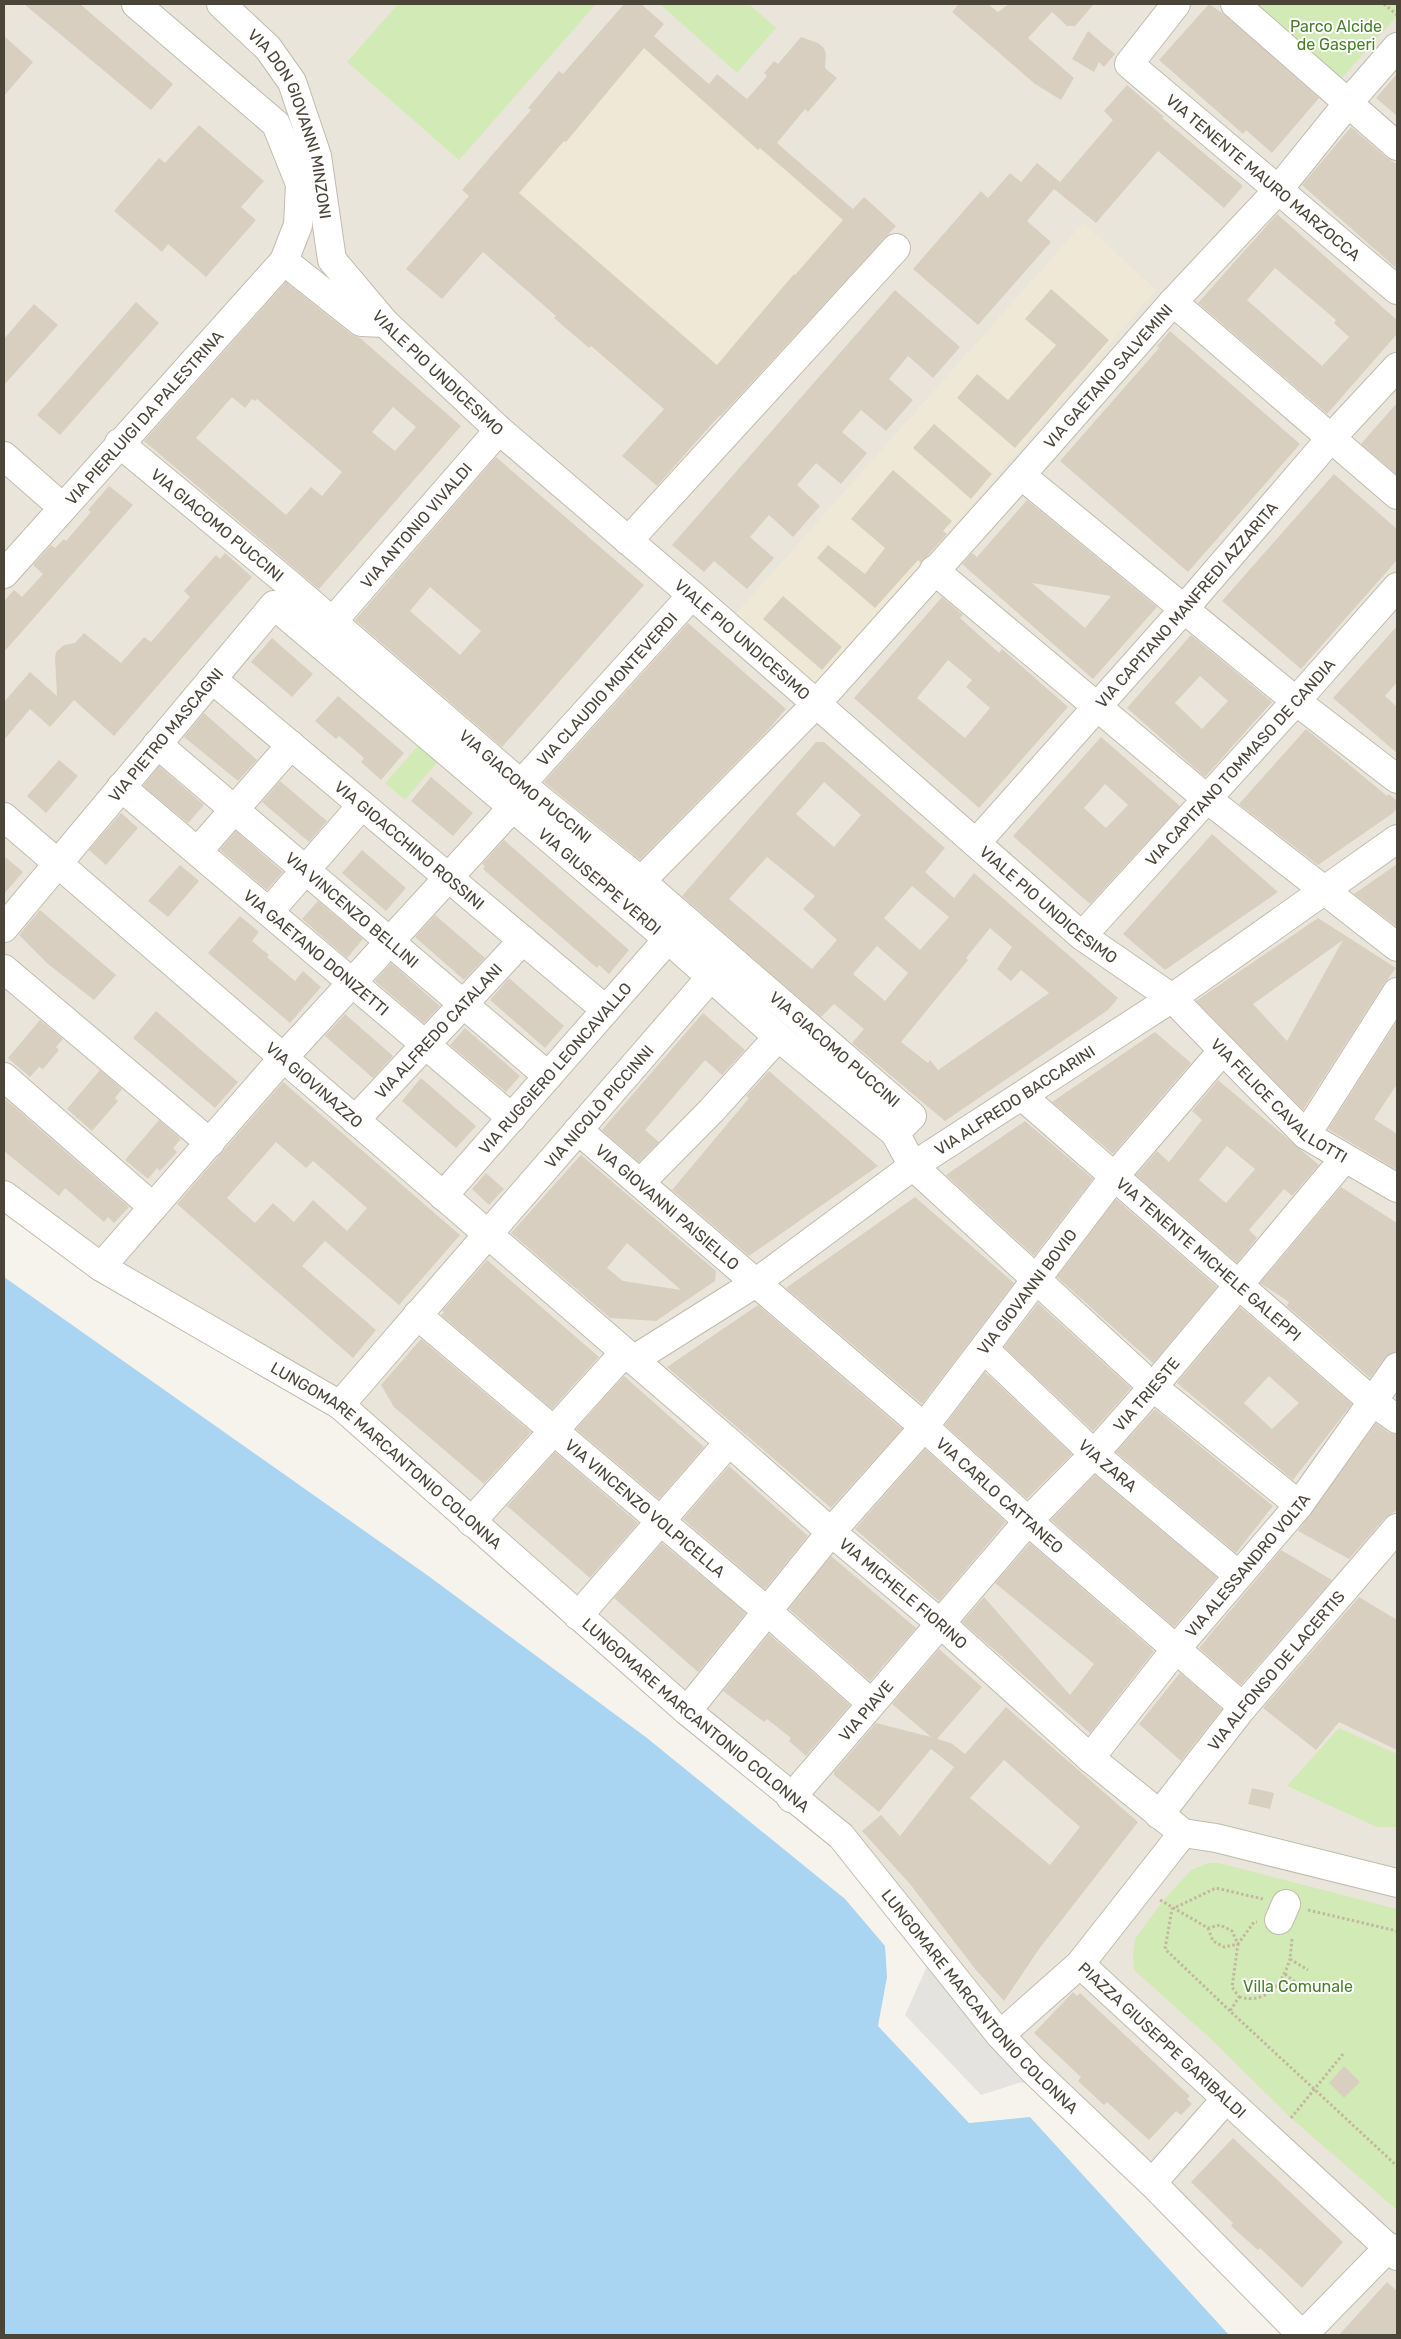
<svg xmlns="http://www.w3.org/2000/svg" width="1401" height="2339" font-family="Rubik,sans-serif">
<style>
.residential{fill:#eae5da}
.education{fill:#efe8d6}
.green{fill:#d2eab5}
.parking{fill:#e5e3e0}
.water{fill:#a9d4f2}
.building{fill:#d8cfc1;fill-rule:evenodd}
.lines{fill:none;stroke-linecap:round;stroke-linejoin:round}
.minor-casing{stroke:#c2bbae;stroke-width:30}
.path{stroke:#c4b79f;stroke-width:3;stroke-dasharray:2.5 2.5;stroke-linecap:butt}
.minor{stroke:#fff;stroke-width:28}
.labels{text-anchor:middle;stroke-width:4;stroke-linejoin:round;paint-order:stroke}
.park-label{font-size:16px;fill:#4a7f2a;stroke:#fff}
.street-label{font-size:16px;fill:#4b4439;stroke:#fff}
</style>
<rect width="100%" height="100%" fill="#f6f3ec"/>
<path class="residential" d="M4,4h1393v2331h-94l-256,-254 -62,4 -45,-130 -107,-124 -489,-421 -340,-216z"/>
<g class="education">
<path d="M624,4h17l23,20 -10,12 54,48 9,-10 30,25 41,-47 34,14 15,12 -29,34 -10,-8 -18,21 7,6 -10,12 76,66 11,-12 32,29 -169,195 -7,-6 -62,72 -36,-31 42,-47 -33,-28 -77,-63 2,-3 -73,-63 -41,47 -36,-30 63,-73 -7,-6 68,-79 -2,-3 31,-37 4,3z"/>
<path d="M1083,223l73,67 -340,396 -82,-70z"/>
</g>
<g class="green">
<path d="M398,4h198l-137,156 -112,-98z"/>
<path d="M660,4h89l27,24 -39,45z"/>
<path d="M1253,4h144v12l-57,64z"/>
<path d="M419,745l20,15 -34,40 -20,-17z"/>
<path d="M1339,1728l58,26v73h-20l-90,-41z"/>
<path d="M1209,1863h10l178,46v301l-106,-92 -79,-78 -78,-70 -1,-17 2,-14 27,-37 29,-32z"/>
</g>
<path class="parking" d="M928,1964l97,117 -44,14 -76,-80z"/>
<path class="water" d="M4,1277l423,298 220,163 198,161 40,47 2,31 -9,49 91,97 61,-6 199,218h-1225z"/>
<g class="building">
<path d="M24,4h56l93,80 -22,26z"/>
<path d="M624,4h17l23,20 -10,12 55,48 8,-10 30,25 20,-23 -3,-3 10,-12 4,3 23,-27 17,6 6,5 2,6 -1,14 12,10 -29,34 -3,-3 -28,34 76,66 11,-12 32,29 -175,190 -1,-1 -63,71 -35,-30 42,-47 -73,-63 -2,2 -35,-30 2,-2 -73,-64 -41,47 -36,-30 63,-73 -7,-6 69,-80 -3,-2 31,-37 4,3zM644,48l114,102 2,-2 83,72 -48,55 -1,-1 -77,91 -198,-172 45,-52 2,1z"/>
<path d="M959,4h29l10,8 11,-8h85l-19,22h-8l-15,-14 -24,26 46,40 -13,22 -26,-16 -83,-72z"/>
<path d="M1209,4l15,10 95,84 -47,55 -26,-23 -3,4 -84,-74z"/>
<path d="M1088,31l27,23 -11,13 -5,-5 -5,10 -22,-13z"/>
<path d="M4,36l29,26 -29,34z"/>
<path d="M1397,74v42l-21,-18z"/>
<path d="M1127,85l37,32 -2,1 81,68 -19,22 -66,-57 -62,72 -42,-34 -27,32 24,21 -73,83 -65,-56 68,-78 7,7 22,-25 11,9 16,-19 23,19 53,-62 -9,-9z"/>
<path d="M199,125l65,56 -23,26 15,13 -50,57 -38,-33 -6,8 -48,-41 45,-53 6,5z"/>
<path d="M1351,127l36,31 10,6v105l-95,-84z"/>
<path d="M1277,214l120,106v14l-70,80 -129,-111zM1275,268l61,52 -2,3 15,14 -27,29 -75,-66z"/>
<path d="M286,282l65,52 9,4 101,88 -142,163 -175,-148zM232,397l13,11 7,-9 3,2 2,-2 85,73 -20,24 -11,-9 -25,28 -90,-77zM393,407l23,20 -21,24 -23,-19z"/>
<path d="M1051,289l58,51 -94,108 -58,-50 20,-24 31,26 48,-55 -31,-26z"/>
<path d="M895,290l65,57 -27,31 -25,-22 -19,23 24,21 -27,31 -25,-21 -19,22 25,21 -26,31 -25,-21 -19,22 23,21 -27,31 -24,-22 -19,22 24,21 -27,31 -33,-28 -10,11 -32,-27z"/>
<path d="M136,302l23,21 -99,112 -23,-20z"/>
<path d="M34,304l24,21 -54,60v-46z"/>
<path d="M1170,331l130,113 -112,128 -128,-111 99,-113 -2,-2z"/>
<path d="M1397,403v72l-36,-31z"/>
<path d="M934,424l58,50 -21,25 -58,-51z"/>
<path d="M496,457l148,128 -142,162 -147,-127zM430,587l51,44 -21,24 -50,-44z"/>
<path d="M893,470l59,51 -9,10 4,3 -26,29 -3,-3 -43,48 -58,-50 11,-13 37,29 20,-26 -34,-29z"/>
<path d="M1334,474l63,55v31l-96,109 -79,-68z"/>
<path d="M109,486l24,19 -129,147v-51l10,-11 8,7 21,-23 -10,-9 18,-20 4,3 9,-9 2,2 25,-29 -3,-2z"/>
<path d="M1027,500l130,107 -64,72 -131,-115 10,-11 5,4zM1032,583l79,13 -26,32z"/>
<path d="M225,553l27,24 -138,159 -40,-36 -24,27 -20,-18 -26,31v-38l26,-30 27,24 -2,-38 1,-6 8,-7 11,-2 9,-10 37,30 23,-26 7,5 39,-45 -6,-6 32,-36 4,4z"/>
<path d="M783,596l59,51 -20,23 -59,-51z"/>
<path d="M942,597l21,18 -3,3 39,35 3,-4 66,58 -89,101 -125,-110zM948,660l24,20 -6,7 24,21 -25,30 -48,-40z"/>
<path d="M688,623l98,86 -19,22 -127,129 -96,-78z"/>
<path d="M1397,626v56l-12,14 12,11v46l-64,-55z"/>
<path d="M1191,635l81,67 -67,75 -78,-69zM1200,676l28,25 -26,28 -27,-26z"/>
<path d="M272,638l41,36 -21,23 -41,-35z"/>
<path d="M338,696l66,57 -23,27 -20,-18 3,-4 -25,-22 -3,3 -21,-18z"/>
<path d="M204,713l53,47 -19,21 -54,-44z"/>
<path d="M1306,729l81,67 2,-2 8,7v7l-4,5 -75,52 -79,-61z"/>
<path d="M1101,737l79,69 -90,98 -77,-68zM1105,784l23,21 -22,23 -22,-20z"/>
<path d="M816,742h8l121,106 -20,24 29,26 20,-25 144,125 -10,12 -163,111 -93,-78 12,-14 -30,-25 -13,13 -139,-121zM824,782l37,33 -27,32 -38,-33zM767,857l48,39 -12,13 34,31 -25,29 -83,-70zM912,886l37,31 -29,33 -36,-32zM990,928l22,19 -15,22 14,12 10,-11 28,23 -111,77 -8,-10 -2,3 -27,-21 67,-82 -2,-2zM877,946l31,27 -23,28 -32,-27z"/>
<path d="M59,760l19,16 -32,37 -19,-17z"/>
<path d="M159,766l45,39 -16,18 -45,-37z"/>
<path d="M431,777l42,36 -20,23 -42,-35z"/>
<path d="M280,781l47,40 -18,21 -47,-40z"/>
<path d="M121,813l17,15 -32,37 -17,-15z"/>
<path d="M236,831l47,41 -16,18 -47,-40z"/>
<path d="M1212,834l66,58 -113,78 -42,-36z"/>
<path d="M504,840l125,110 -20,24 -10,-9 -2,3 -114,-99 2,-3 -3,-2z"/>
<path d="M362,850l44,38 -20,23 -44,-38z"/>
<path d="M4,856l19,16 -19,22z"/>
<path d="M1397,864v63l-43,-33z"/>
<path d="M180,865l19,16 -31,36 -20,-16z"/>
<path d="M318,901l45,38 -16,19 -45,-39z"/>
<path d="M40,910l76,65 -22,25 -46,-36 -29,-29z"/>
<path d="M435,915l50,43 -21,22 -49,-43z"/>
<path d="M240,916l19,16 -7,9 17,14 -2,2 28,24 8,-10 18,16 -31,36 -82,-70z"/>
<path d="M1318,918l78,50 -12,16 -81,126 -107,-109zM1343,940l-56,101 -34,-37z"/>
<path d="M391,963l49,43 -16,17 -49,-42z"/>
<path d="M509,978l55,48 -19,22 -55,-48z"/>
<path d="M156,1011l82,71 -23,26 -82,-70z"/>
<path d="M703,1013l42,37 -23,25 -17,-15 -60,70 14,12 -20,20 -37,-32z"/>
<path d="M345,1014l48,42 -20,22 -48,-42z"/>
<path d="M40,1020l23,19 -7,8 3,3 -16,19 -4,-2 -9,10 -22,-19z"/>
<path d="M1397,1021v63l-23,35 23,15v36l-69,-41z"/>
<path d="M465,1028l55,48 -14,16 -56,-47z"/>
<path d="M1155,1032l36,31 -78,91 -61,-52z"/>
<path d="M100,1070l22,19 -7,9 3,3 -26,30 -25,-22z"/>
<path d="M769,1071l109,95 -129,90 -77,-66 77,-92 -3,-2z"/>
<path d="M421,1078l55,48 -20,22 -54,-47z"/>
<path d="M1218,1080l101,85 -27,31 -8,-7 -35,41 8,8 -20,25 -101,-88 21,-24 12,11 33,-42 -10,-9zM1227,1146l28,23 -29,34 -27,-23z"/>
<path d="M283,1082l177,153 -61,70 -74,-64 -23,25 74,64 -23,28 -176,-154zM276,1142l30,26 7,-7 54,47 -20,23 -34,-31 -19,22 -21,-19 -18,20 -28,-25z"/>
<path d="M4,1098l125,109 -15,16 -6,-6 -4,5 -39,-34 -6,8 -55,-45z"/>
<path d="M159,1120l22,19 -8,9 4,4 -17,19 -3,-3 -9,11 -23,-19z"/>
<path d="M1025,1121l68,58 -59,77 -88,-81z"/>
<path d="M581,1155l135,116 -1,10 -59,40 -46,-3 -99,-85zM627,1243l54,47 -58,-9 -16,-13z"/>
<path d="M486,1173l18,16 -15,16 -17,-16z"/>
<path d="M1341,1187l56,36v128l-12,7 -15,20 -83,-72 2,-4 -29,-19z"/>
<path d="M915,1197l99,86 -92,121 -136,-116z"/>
<path d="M1116,1199l101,88 -64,76 -96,-86z"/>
<path d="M487,1260l112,97 -47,52 -111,-94 3,-3 -2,-1z"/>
<path d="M1038,1303l93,85 -38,43 -89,-84z"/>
<path d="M758,1305l144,124 -71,79 -164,-141z"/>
<path d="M1240,1307l112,97 -59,76 -116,-97zM1269,1376l30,27 -27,26 -28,-26z"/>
<path d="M421,1339l110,93 -47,52 -90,-77 -13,-22z"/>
<path d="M985,1372l87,82 -45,45 -82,-74z"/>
<path d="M624,1376l80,71 -45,52 -83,-70z"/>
<path d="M1155,1409l118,97 -37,47 -120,-101z"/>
<path d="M1376,1423l12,9 9,2v76l-12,8 -36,41 -51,-28z"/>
<path d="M925,1449l81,73 -67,79 -84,-72z"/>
<path d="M555,1452l83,71 -48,55 -83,-72z"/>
<path d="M729,1466l79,70 -43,53 -82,-70z"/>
<path d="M1095,1475l122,102 -43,50 -123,-107z"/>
<path d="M662,1543l84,70 -48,59 -84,-74z"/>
<path d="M1030,1543l124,108 -64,82 -128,-111 22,-25 86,98 24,-31 -99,-81z"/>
<path d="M1281,1550l51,30 -91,105 -42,-37z"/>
<path d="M831,1556l85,72 -46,53 -81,-72z"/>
<path d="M1359,1597l38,23v130l-58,-28 -23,28 -53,-42z"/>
<path d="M769,1634l81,71 -44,51 -17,-15 2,-3 -24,-19 -3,3 -41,-31z"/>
<path d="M939,1649l43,38 -45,52 14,4 14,11 41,-47 132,115 -99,127 -35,52 -28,-31 -66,-86 -48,-53 19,-16 19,21 54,-69 -23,-18 -52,63 -45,-37v-3l42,-49 55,14 -39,-33zM1004,1760l76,67 -30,38 -80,-67z"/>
<path d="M1180,1673l42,36 -41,52 -42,-37z"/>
<path d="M1252,1788l22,5 -4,16 -22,-5z"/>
<path d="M1073,1992l4,4 3,-3 110,103 -3,3 5,5 -11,11 -5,-4 -27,29 -42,-38 -3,3 -26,-24 3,-4 -47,-44z"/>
<path d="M1344,2066l16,16 -16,16 -15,-15z"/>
<path d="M1233,2138l110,104 -41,46 -42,-40 -2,2 -27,-24 2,-3 -42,-41z"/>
<path d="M1387,2282l10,9v44h-58z"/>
</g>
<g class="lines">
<g class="minor-casing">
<g id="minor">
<path id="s1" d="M221,4l47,44 24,34 25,74 15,104 53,63 114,107 193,165 390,341 90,62 134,137 91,53"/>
<path id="s2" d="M1176,4l-47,60 268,226"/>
<path d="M1235,4l162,142"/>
<path d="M284,261l77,61 24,1"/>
<path d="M1173,302l224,193"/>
<path id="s3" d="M119,443l170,141 232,200 120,97 271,235 -17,17"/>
<path d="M4,456l58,51"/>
<path d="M1021,475l275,226 101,78"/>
<path d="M628,541l268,-293"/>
<path d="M934,570l272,228 191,149"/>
<path id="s4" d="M4,574l280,-313 14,-36 2,-41 -24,-60 -140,-120"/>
<path id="s5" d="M332,622l167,-192"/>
<path id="s6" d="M212,679l394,331"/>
<path id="s7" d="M157,744l391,332"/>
<path id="s8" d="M521,784l171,-189"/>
<path id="s9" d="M121,787l391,331"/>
<path id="s10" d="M4,817l725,625 102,90 109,91 150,135 93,75"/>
<path id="s11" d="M976,843l208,-234 147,-171 66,-71"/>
<path d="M198,851l93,-106"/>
<path id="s12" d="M641,881l175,-177 205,-229 152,-173 105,-112 70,-87 49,-56"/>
<path d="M269,912l93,-107"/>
<path id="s13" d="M4,928l270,-323 394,334 110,98 117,96 18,33 240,221 146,118"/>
<path id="s14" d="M1082,936l214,-235 101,-114"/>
<path d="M4,969l206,174"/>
<path d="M4,1077l149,130"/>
<path id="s15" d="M1022,1096l351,306 24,17"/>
<path id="s16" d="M355,1120l168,-180"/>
<path id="s17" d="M578,1130l346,297 104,94 215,186"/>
<path d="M1306,1135l91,-143"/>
<path d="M640,1183l72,-73 66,-73"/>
<path id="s18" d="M4,1195l97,72 239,138 347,306 154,125 159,199 33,35 119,113 150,152"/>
<path id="s19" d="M443,1196l225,-257"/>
<path d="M101,1267l182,-209 229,-250"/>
<path id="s20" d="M417,1315l350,296 104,92"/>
<path id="s21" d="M984,1349l110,105 144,121"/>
<path id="s22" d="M633,1360l121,-76 159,-118 259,-168 225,-159"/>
<path id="s23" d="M340,1405l370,-427"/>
<path d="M471,1522l153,-169"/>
<path d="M578,1616l151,-174"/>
<path id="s24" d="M687,1711l144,-179 93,-105 189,-249 110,-128"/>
<path id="s25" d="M1090,1758l86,-109 123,-144 98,-138"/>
<path id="s26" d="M791,1798l237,-277 66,-67 59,-67 191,-228"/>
<path id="s27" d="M1159,1815l84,-108 154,-179"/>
<path d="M1279,1920l7,-16"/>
<path id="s28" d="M1080,1964l317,292"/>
<path d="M1000,2035l80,-71 103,-131 33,5 181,45"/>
<path d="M1152,2183l74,-84"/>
<path d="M1303,2335l86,-88"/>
</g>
</g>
<g class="path">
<path d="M1384,4l13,11"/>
<path d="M1160,1900l48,28 12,-3 12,6 6,13 16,-22h3"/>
<path d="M1308,1910l89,21"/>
<path d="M1208,1928l5,13 11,6 14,-3 -6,43 7,10 -9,14 167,155"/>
<path d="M1292,1939l-2,20 18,11"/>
<path d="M1285,1974l15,12"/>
<path d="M1239,1997c28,7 43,-12 51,-38"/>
<path d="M1230,2011l-65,-62 7,-40 44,-21 47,11"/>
<path d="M1291,2118l52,-64"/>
</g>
<use href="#minor" class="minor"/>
</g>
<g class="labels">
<g class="park-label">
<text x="1336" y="32">Parco Alcide<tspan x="1336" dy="18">de Gasperi</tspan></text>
<text x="1298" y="1992">Villa Comunale</text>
</g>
<g class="street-label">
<text dy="6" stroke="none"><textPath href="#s1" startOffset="144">VIA DON GIOVANNI MINZONI</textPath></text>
<text dy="6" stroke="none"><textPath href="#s2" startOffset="252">VIA TENENTE MAURO MARZOCCA</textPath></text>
<text dy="6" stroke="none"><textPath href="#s1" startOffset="444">VIALE PIO UNDICESIMO</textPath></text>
<text dy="6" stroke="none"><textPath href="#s12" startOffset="688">VIA GAETANO SALVEMINI</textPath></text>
<text dy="6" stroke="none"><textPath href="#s4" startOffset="210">VIA PIERLUIGI DA PALESTRINA</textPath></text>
<text dy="6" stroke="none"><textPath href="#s3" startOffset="128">VIA GIACOMO PUCCINI</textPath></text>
<text dy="6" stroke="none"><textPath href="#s5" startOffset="128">VIA ANTONIO VIVALDI</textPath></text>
<text dy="6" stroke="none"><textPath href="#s11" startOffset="318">VIA CAPITANO MANFREDI AZZARITA</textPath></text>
<text dy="6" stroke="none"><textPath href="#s1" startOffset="849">VIALE PIO UNDICESIMO</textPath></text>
<text dy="6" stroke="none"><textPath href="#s8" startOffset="128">VIA CLAUDIO MONTEVERDI</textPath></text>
<text dy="6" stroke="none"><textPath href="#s13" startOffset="252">VIA PIETRO MASCAGNI</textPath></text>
<text dy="6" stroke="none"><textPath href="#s14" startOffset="235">VIA CAPITANO TOMMASO DE CANDIA</textPath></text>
<text dy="6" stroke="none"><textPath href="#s3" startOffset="532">VIA GIACOMO PUCCINI</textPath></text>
<text dy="6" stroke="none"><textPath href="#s6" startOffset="258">VIA GIOACCHINO ROSSINI</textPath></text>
<text dy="6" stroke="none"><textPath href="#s13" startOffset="848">VIA GIUSEPPE VERDI</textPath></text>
<text dy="6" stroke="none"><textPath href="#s1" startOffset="1254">VIALE PIO UNDICESIMO</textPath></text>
<text dy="6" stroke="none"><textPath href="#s7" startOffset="256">VIA VINCENZO BELLINI</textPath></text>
<text dy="6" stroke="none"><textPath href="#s9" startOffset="256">VIA GAETANO DONIZETTI</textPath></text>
<text dy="6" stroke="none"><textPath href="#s16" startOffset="122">VIA ALFREDO CATALANI</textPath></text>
<text dy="6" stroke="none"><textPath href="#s3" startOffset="938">VIA GIACOMO PUCCINI</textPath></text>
<text dy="6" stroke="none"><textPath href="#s19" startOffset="170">VIA RUGGIERO LEONCAVALLO</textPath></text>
<text dy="6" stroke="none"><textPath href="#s10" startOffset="410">VIA GIOVINAZZO</textPath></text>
<text dy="6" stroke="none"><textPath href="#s1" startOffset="1558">VIA FELICE CAVALLOTTI</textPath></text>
<text dy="6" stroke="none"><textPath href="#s22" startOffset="462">VIA ALFREDO BACCARINI</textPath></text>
<text dy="6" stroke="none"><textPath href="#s23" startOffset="395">VIA NICOLÒ PICCINNI</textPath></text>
<text dy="6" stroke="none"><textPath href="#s17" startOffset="118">VIA GIOVANNI PAISIELLO</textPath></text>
<text dy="6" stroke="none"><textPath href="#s15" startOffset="248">VIA TENENTE MICHELE GALEPPI</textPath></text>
<text dy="6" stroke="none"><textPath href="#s24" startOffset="540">VIA GIOVANNI BOVIO</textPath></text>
<text dy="6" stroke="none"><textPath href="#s26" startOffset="538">VIA TRIESTE</textPath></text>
<text dy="6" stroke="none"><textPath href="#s18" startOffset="464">LUNGOMARE MARCANTONIO COLONNA</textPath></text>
<text dy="6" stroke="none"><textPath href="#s21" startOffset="170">VIA ZARA</textPath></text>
<text dy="6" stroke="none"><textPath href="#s17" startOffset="558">VIA CARLO CATTANEO</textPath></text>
<text dy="6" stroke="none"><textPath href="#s20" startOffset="299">VIA VINCENZO VOLPICELLA</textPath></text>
<text dy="6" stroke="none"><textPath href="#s25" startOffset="249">VIA ALESSANDRO VOLTA</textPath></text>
<text dy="6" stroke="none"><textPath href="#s10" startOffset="1188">VIA MICHELE FIORINO</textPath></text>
<text dy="6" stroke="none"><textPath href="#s27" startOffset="186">VIA ALFONSO DE LACERTIS</textPath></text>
<text dy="6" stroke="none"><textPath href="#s26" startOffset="115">VIA PIAVE</textPath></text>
<text dy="6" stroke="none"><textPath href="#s18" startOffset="869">LUNGOMARE MARCANTONIO COLONNA</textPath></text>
<text dy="6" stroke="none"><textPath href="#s18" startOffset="1274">LUNGOMARE MARCANTONIO COLONNA</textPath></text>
<text dy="6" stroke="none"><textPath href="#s28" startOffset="112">PIAZZA GIUSEPPE GARIBALDI</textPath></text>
</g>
</g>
<rect width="1401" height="2339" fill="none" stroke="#4b4439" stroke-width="10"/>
</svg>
